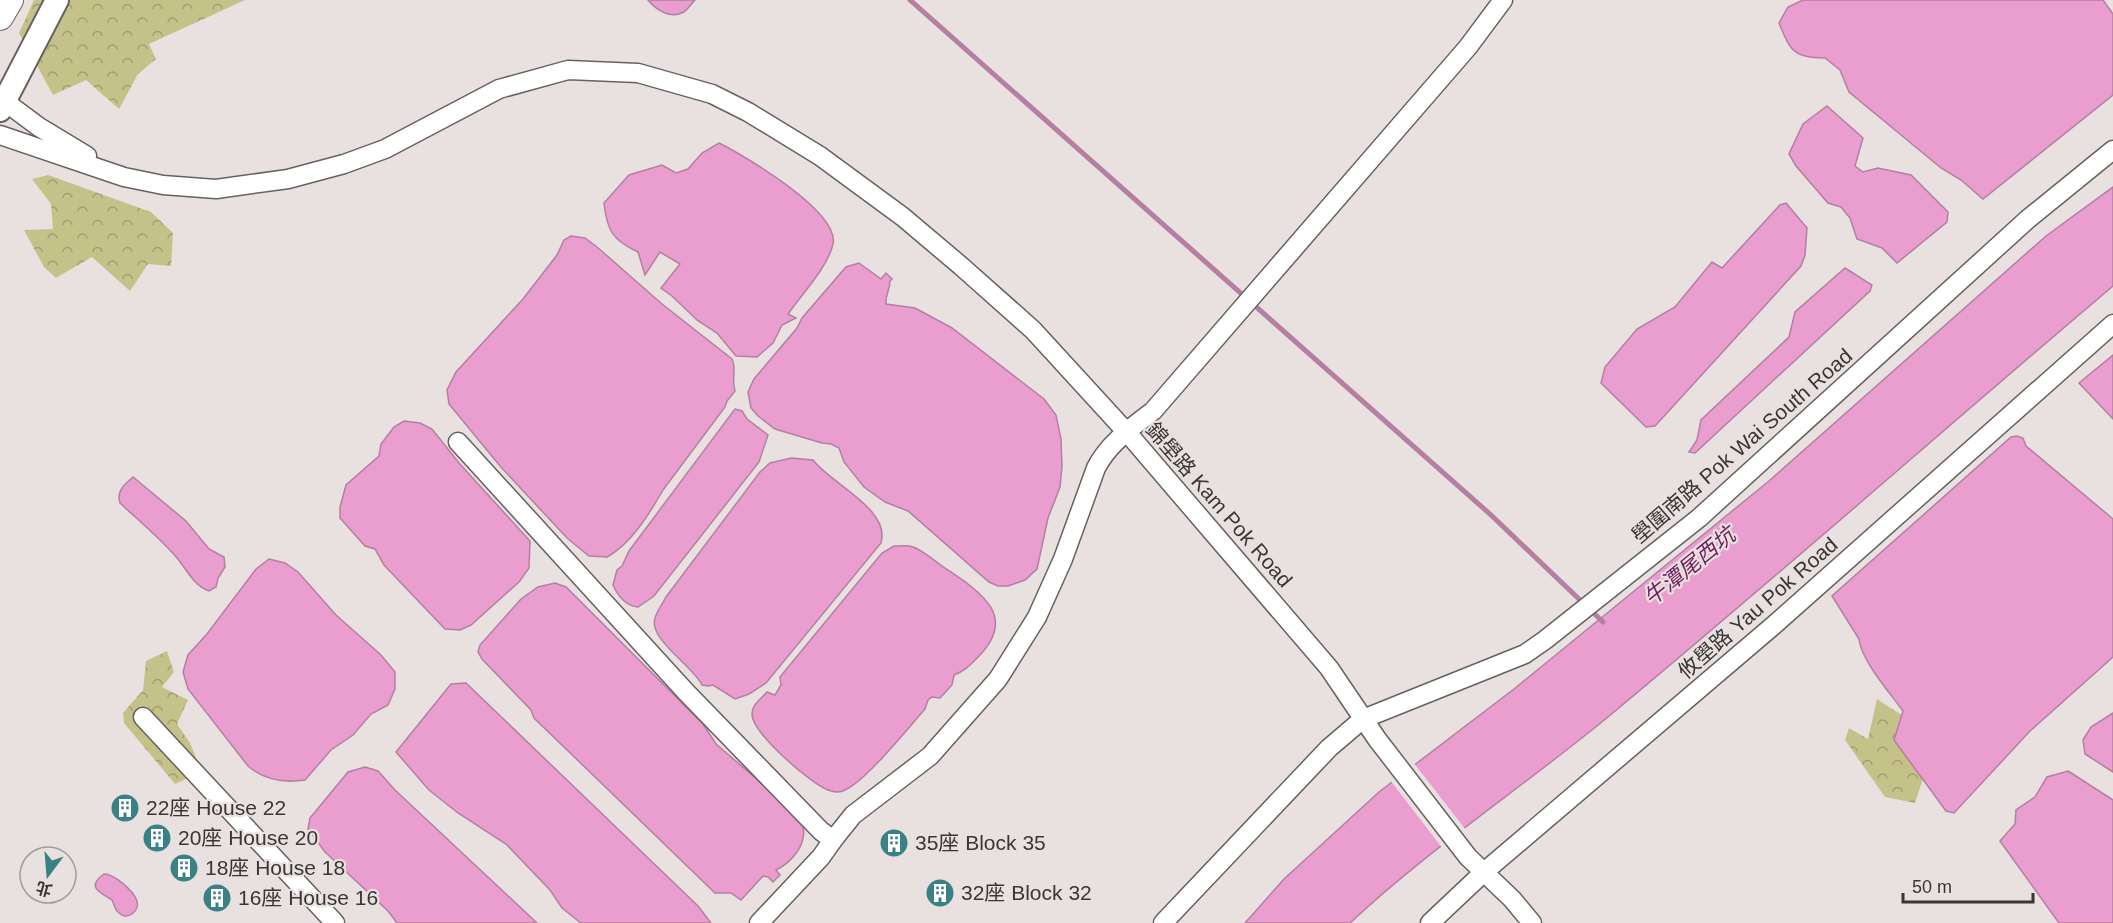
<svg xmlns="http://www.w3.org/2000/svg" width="2113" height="923" font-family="Arial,'Noto Sans TC',sans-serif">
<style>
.forest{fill:url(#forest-crowns)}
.water{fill:#e99ecf;stroke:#b47fa1;stroke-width:1.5}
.pier{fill:#e8e1df}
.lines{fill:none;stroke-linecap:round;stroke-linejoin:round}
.stream{stroke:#b47fa1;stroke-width:5}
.minor-casing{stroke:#67615f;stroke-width:21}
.major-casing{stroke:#67615f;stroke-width:26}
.highway-casing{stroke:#67615f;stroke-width:28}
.minor{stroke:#fff;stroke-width:18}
.major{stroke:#fff;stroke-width:22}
.highway{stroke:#fff;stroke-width:26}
.labels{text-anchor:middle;stroke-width:4.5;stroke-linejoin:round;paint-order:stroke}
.street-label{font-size:21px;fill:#393635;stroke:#e8e1df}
.poi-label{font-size:21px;fill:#393635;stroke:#e8e1df;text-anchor:start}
.water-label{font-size:22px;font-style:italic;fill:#741e5d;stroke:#e8e1df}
</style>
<defs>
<pattern id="forest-crowns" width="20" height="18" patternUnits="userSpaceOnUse" patternTransform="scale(1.5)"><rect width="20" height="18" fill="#c5c289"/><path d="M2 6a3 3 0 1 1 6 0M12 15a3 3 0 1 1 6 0" fill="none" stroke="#a19e71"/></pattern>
</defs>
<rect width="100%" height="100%" fill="#e8e1df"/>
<g class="forest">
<path d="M34,0h211l-96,44 7,15 -18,15 -19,35 -33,-29 -33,15 -34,-62z"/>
<path d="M48,175l103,37 22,21 -2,33 -23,-2 -18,27 -38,-34 -36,21 -12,-11 -20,-37 29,-1 -2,-25 -19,-25z"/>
<path d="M167,651l7,21 -12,15 26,13 -11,24 13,19 12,29 -27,12 -51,-61 -1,-10 20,-23 3,-29z"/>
<path d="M1877,699l43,28 11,27 -16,49 -30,-6 -40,-57 4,-12 19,11z"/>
</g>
<g class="water">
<path d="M648,0h47c-3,3 -7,9 -11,12 -13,7 -27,-1 -36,-12z"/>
<path d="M1803,0h300l10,14v81l-130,104 -22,-19 -20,-12 -92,-76 -9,-22 -15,-12c-32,-1 -34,-6 -46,-35l9,-16z"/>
<path d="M1827,106l36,32 -8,28 8,6 15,-4 33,7 37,37 -1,10 -50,41 -15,-15 -25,-9 -7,-21 -9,-11 -13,-4 -32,-37 -7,-12 14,-30z"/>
<path d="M719,143c26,13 121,69 114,101 -5,23 -32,51 -45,70l8,4 -14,7 -9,18 -16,14 -21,-1 -19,-23 -20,-13 -25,-24 -11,-8 19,-24 -20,-12 -15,23 -7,-23c-26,-12 -31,-22 -34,-49l25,-28 33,-10 14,8 12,-4 14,-16z"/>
<path d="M2113,187v99c-169,143 -335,290 -505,431 -85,70 -178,131 -258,206h-105l39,-44 95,-87 135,-103 255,-208 277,-245z"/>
<path d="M1786,203l21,25 -2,27 -4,11 -146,160 -9,1 -45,-44 4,-16 32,-38 38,-22 37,-45 10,6 58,-63z"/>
<path d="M571,236l14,2 12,9 65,57 70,55c5,10 -1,19 3,32l-8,10 -2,6 -62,83c-13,23 -32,54 -56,67l-18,-1 -22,-18 -67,-72 -51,-62 -2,-14 9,-18 67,-73 34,-44 7,-15z"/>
<path d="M859,263l22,16 5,-6 6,6 -2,2c0,9 -5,14 -4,23l29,4 37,20 92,71 12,16 5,24 1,27 -2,21 -12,31 -11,51 -12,11 -17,6h-10l-9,-4 -81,-71 -23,-9 -21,-15 -20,-25 -5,-14 -8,-4 -9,-1 -47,-14 -17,-13 -7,-8 -3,-16 6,-13 43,-51 5,-10 44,-51z"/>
<path d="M1845,268l27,17 -2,6 -175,162 -6,-1 8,-12 4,-20 88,-83 6,-25z"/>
<path d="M2113,355v64l-34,-36z"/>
<path d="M735,409l7,2 5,8 21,16 -9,27 -105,134 -16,11c-13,-1 -20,-11 -25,-22l4,-15 5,-4 7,-15z"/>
<path d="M404,421l16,2 12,6 27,34 71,78 -1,27 -10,14 -48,43 -11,5 -15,-1 -61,-64 -9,-16 -10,-3 -25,-28v-11l6,-22 33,-29 2,-12 13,-17z"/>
<path d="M2017,436l6,2 3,8 87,73v138l-83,74 -76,82 -8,-2 -52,-71 9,-29c-13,-18 -42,-51 -44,-72l-27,-43 179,-159z"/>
<path d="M791,458l22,2c18,24 78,49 68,83l-115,140 -17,11 -14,5 -22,-14 -5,1 -6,-1c-9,-19 -54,-46 -47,-67 2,-7 8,-15 11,-21l94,-125 10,-9z"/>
<path d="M133,477l53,44 23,28 15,8 1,10 -7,11 -2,9 -7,4c-16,-6 -21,-20 -32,-33 -16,-19 -38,-37 -57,-55 -4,-12 4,-18 13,-26z"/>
<path d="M894,546c6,0 14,-1 19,1 10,3 25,17 35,23 32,22 70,46 31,86 -8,8 -14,15 -25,19l-2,10 -12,13 -8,-1 -4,3 -3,9c-17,19 -59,72 -80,81 -5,3 -12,2 -17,0 -18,-7 -76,-57 -76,-76 0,-10 9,-15 15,-22l8,3 6,-10 -1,-8 102,-124z"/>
<path d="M269,559l16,4 13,9 38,43 45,40 14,17v17l-7,16 -17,9 -18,21 -22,15 -26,30c-20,3 -41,0 -57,-14l-60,-77 -5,-17 5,-17 19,-21 49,-65z"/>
<path d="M555,583l11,4 137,137 13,20 78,67c3,3 7,8 8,12 7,20 -10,39 -26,47l4,5 -7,7 -5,-5 -5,-1 -22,24 -10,-7h-16l-181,-175 -3,-8 -49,-51 -4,-7 2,-7 41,-46 17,-12z"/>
<path d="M466,683l232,223 13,17h-130l-19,-15 -12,-18 -44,-46 -48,-31 -29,-23 -33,-38 55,-68z"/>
<path d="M2113,713v59l-28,-18 -2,-14 8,-13z"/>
<path d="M365,767l13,4 17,19 142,133h-140l-9,-12 -63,-59 -17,-23 2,-11 38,-46z"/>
<path d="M2068,771l45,29v123h-54l-59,-82 15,-17 1,-14 19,-13 12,-20z"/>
<path d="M104,874c10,0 29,16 33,27 3,10 -10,20 -18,12 -4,-3 -5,-9 -7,-13 -11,-7 -27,-13 -8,-26z"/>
</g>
<path class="pier" d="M1413,762l53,68 -23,19 -53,-69z"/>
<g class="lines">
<path class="stream" d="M910,0l581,515 112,107"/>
<g class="minor-casing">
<g id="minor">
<path d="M4,101l35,26 48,29"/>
<path d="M0,135l124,42 39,8 53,4 72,-10 56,-15 41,-15 114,-60 69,-19 70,3 74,21 36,18 72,44 83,61 58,49 72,64 98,107 198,231 48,71 91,118 44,42 20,24"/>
<path d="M458,442l228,250 135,139 12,9 -12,17 -62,66"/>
<path d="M143,717l192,206"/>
<path d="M833,840l20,-25 77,-59 68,-77 39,-62 26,-58 33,-91c12,-24 35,-40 57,-57l315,-364 35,-47"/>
<path d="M1163,923l166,-175 34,-29 162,-65 20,-14 154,-122 329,-299 85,-69"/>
<path d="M1430,923l54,-51 290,-247 339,-301"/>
</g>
</g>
<g class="major-casing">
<path id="major" d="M0,110l57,-110"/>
</g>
<g class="highway-casing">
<path id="highway" d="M0,17l10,-17"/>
</g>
<use href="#minor" class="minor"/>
<use href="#major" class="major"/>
<use href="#highway" class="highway"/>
</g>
<defs>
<g id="building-disc" transform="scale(1.5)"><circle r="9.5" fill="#398185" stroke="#e8e1df"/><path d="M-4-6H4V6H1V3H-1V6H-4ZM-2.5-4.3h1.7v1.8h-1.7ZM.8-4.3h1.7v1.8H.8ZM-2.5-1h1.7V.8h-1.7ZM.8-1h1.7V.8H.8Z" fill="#fff"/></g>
</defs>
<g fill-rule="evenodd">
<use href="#building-disc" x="125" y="808"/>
<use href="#building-disc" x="157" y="838"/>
<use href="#building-disc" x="894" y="843"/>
<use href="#building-disc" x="184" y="868"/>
<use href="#building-disc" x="940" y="893"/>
<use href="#building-disc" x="217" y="898"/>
</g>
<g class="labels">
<g class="street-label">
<text transform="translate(1742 446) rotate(-41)" y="7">壆圍南路 Pok Wai South Road</text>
<text transform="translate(1219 505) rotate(49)" y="7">錦壆路 Kam Pok Road</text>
<text transform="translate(1758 608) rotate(-41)" y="7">攸壆路 Yau Pok Road</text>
</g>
<g class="poi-label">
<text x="146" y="815">22座 House 22</text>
<text x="178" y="845">20座 House 20</text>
<text x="915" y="850">35座 Block 35</text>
<text x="205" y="875">18座 House 18</text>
<text x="961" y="900">32座 Block 32</text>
<text x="238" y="905">16座 House 16</text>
</g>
<g class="water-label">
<text transform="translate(1689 566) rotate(-39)" y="8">牛潭尾西坑</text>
</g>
</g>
<g transform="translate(48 875) rotate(196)"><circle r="28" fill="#e8e1df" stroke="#a29d9b" stroke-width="1.5"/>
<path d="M0-4.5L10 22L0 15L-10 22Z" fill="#398185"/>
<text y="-9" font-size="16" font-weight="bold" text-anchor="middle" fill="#393635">北</text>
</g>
<path d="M1903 893v9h130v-9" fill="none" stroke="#393635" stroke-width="3"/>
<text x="1912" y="893" font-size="18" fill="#393635" stroke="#e8e1df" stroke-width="4.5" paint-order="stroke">50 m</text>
</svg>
